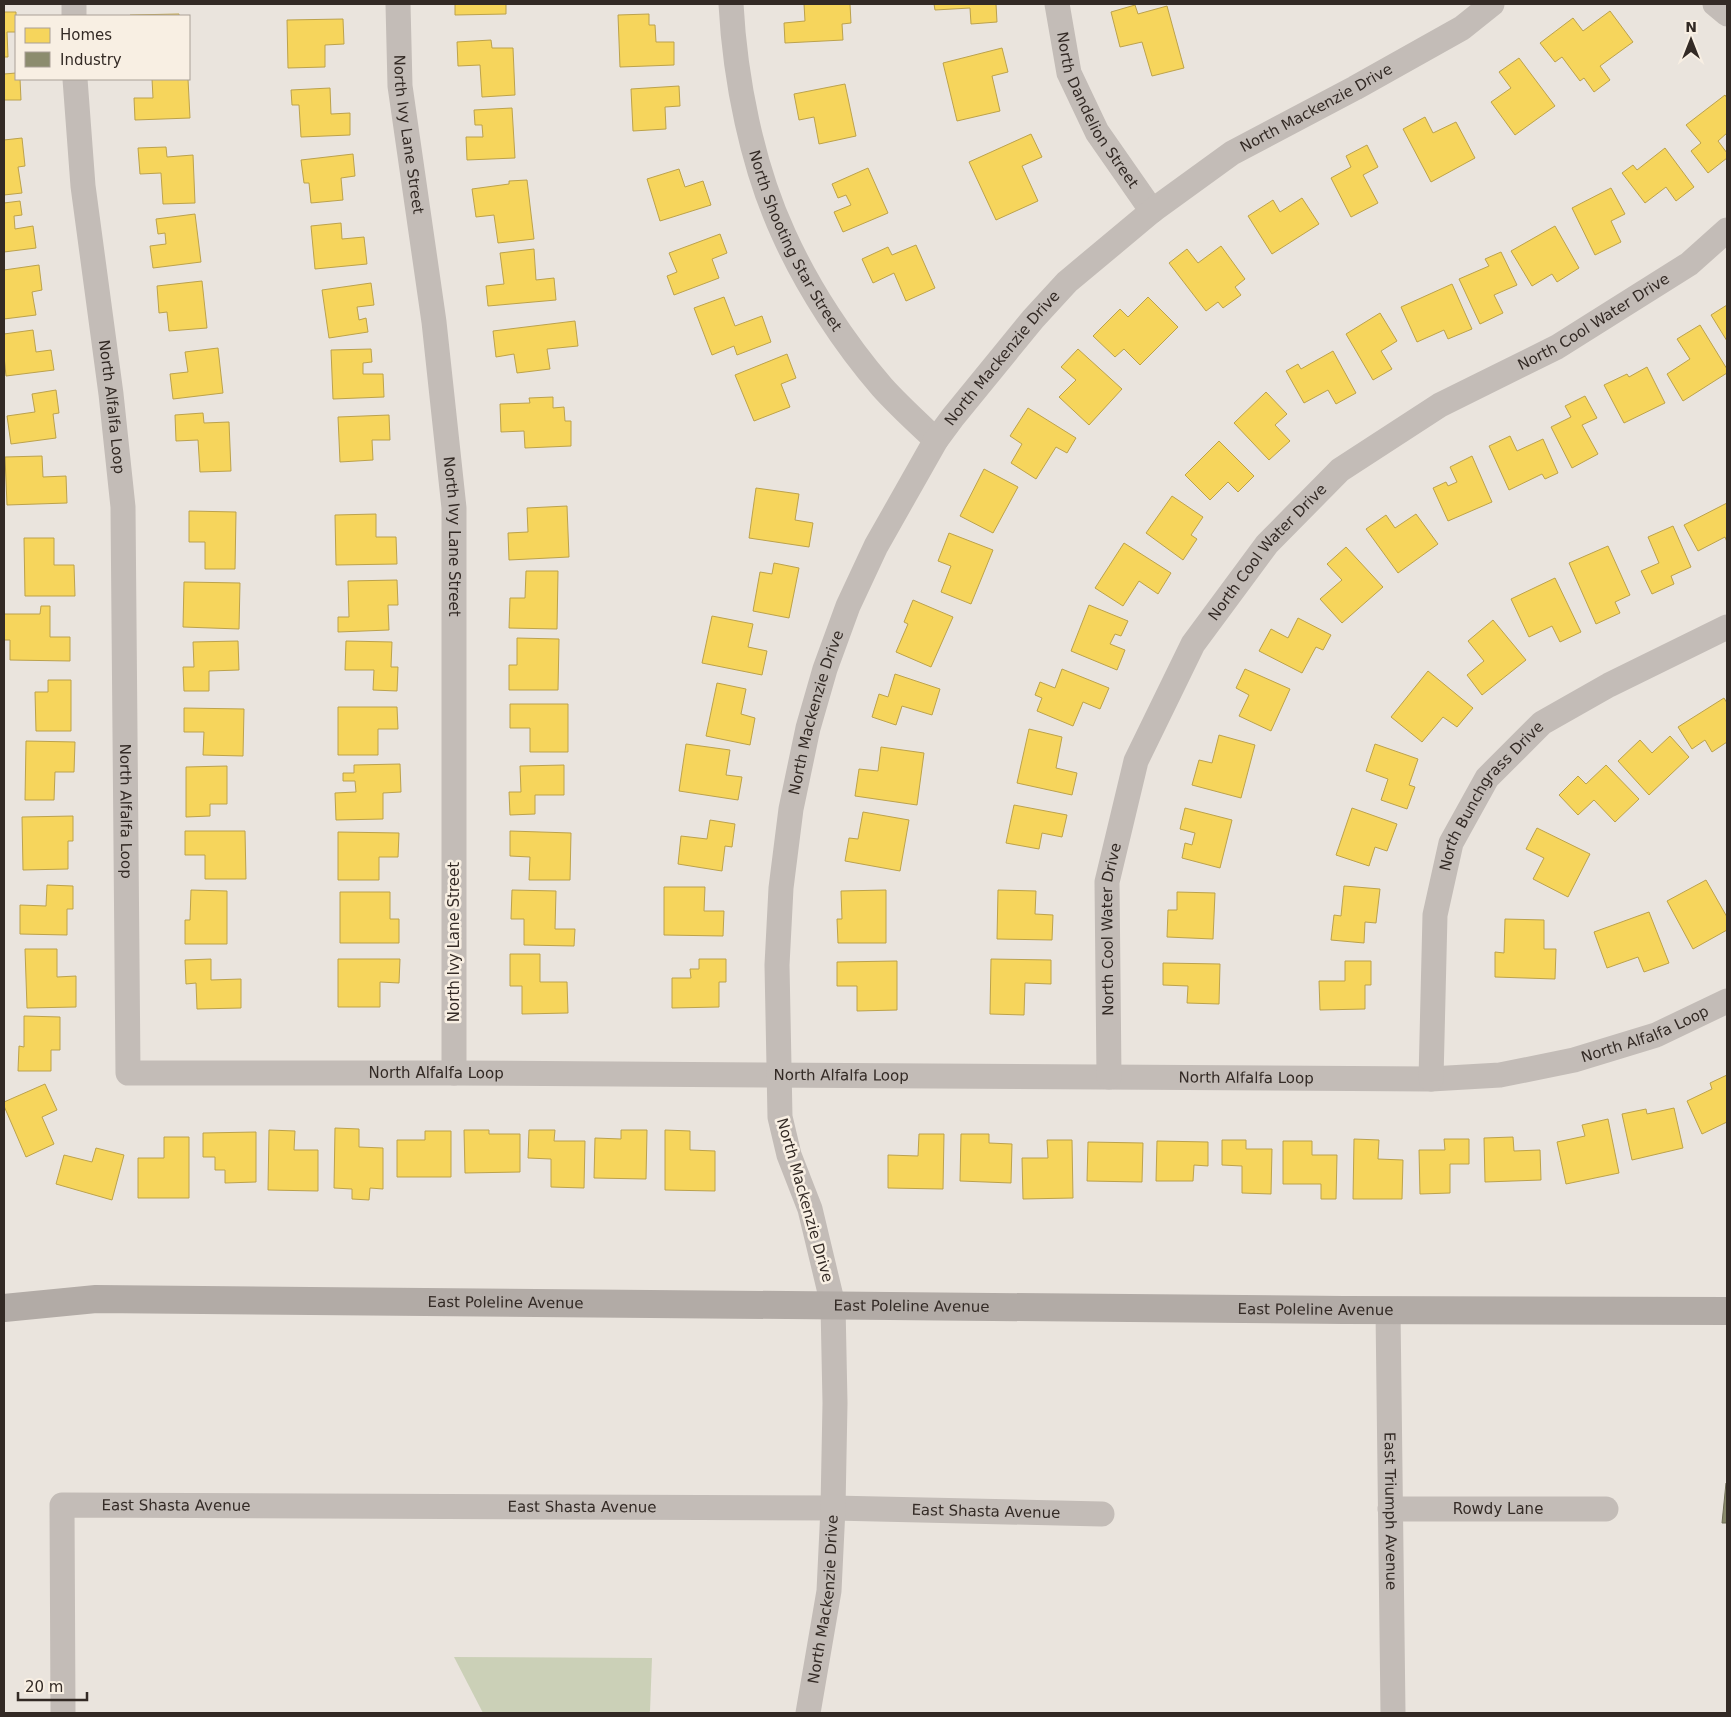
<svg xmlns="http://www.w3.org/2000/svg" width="1731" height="1717" font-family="'DejaVu Sans',sans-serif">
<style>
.green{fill:#cbd0b7}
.homes{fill:#f6d55c;stroke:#bca24c}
.industry{fill:#8c8c6e;stroke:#716f58}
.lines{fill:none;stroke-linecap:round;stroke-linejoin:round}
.minor{stroke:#c3bcb7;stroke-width:25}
.major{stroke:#b2aba6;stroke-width:28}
.labels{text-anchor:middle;stroke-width:5;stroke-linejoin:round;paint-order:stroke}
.street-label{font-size:15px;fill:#332a25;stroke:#f8efe3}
</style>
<rect width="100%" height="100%" fill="#eae4dd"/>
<path class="green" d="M454,1657l198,1 -2,53 -1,2h-166z"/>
<g class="homes">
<path d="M455,4h51v10l-51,1z"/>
<path d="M804,4h46l1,19 -9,1 1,16 -58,3 -1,-20 21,-2z"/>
<path d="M934,4h62l1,18 -26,2 -1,-16 -35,2z"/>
<path d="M1135,5l3,9 29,-8 17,62 -32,8 -10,-34 -22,5 -9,-35z"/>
<path d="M1610,11l23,31 -33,24 10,14 -16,12 -10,-14 -4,3 -18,-24 -7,5 -15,-19 33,-25 10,13z"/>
<path d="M4,12h12v20h-9l1,25h-4z"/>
<path d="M179,14v2h-49v-1z"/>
<path d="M649,14v11h6l1,17h18v23l-54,2 -2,-52z"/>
<path d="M343,19l1,25 -19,1v22l-37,1 -1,-48z"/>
<path d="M491,40l1,8h21l2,47 -33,2 -2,-32 -22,1 -1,-24z"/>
<path d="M1002,48l6,24 -16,4 8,35 -43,10 -14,-58z"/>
<path d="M1519,58l36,48 -40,29 -24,-33 20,-14 -12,-16z"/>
<path d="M16,73v6h4l1,21h-17v-26z"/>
<path d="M152,79h36l2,39 -55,2 -1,-22h19z"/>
<path d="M845,84l11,52 -37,8 -5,-27 -15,3 -5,-26z"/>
<path d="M679,86l1,20 -15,1 1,22 -33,2 -2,-42z"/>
<path d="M330,88l1,26 19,-1v22l-49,2 -2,-32h-7l-1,-15z"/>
<path d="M1725,95l2,3v35l-9,8 9,12v5l-19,15 -17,-22 10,-8 -15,-18z"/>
<path d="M512,108l3,50 -48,2 -1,-23h17l-1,-12h-7l-1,-15z"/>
<path d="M1425,117l8,16 23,-11 19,36 -44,24 -28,-53z"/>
<path d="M1031,134l11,23 -20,9 16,35 -42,19 -27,-58z"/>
<path d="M22,138l3,28 -7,1 4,26 -18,2v-55z"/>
<path d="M1367,145l11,22 -15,8 15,28 -27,14 -20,-39 20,-11 -5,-11z"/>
<path d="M166,147l1,10 26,-2 2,48 -32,1 -2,-31 -21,1 -2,-26z"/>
<path d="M1665,148l29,39 -18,14 -10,-14 -21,16 -23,-30 11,-8 4,5z"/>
<path d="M353,154l2,22 -14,2 2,22 -32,3 -2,-20h-5l-3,-23z"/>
<path d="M868,168l20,45 -45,19 -9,-20 17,-7 -5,-10 -8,3 -6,-14z"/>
<path d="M679,169l6,18 18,-6 8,24 -51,16 -13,-42z"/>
<path d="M527,180l7,59 -36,4 -4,-28 -18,2 -4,-28 37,-5v-3z"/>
<path d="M1611,188l14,26 -14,7 10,21 -26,13 -23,-47z"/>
<path d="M1302,198l17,26 -47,30 -24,-38 25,-16 7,12z"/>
<path d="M20,201l2,14 -8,1 1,13 18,-3 3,22 -32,4v-49z"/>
<path d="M195,214l6,48 -48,6 -3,-22 16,-2 -1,-11 -7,1 -2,-15z"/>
<path d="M341,223l1,16 22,-2 3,27 -52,5 -4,-43z"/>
<path d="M1555,226l24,42 -22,14 -5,-8 -20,12 -21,-35z"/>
<path d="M720,234l7,19 -15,6 7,19 -45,17 -7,-19 10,-4 -8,-19z"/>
<path d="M916,245l19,43 -29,13 -12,-28 -21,10 -11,-24 26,-12 4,8z"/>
<path d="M1221,246l24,33 -10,8 6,8 -18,13 -5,-6 -12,9 -37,-48 18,-14 11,14z"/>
<path d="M534,249l2,31 18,-2 2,22 -68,6 -2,-20 18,-2 -4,-31z"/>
<path d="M1501,252l16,33 -23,10 9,18 -23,11 -21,-45 30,-13 -4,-7z"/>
<path d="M39,265l3,25 -10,2 4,23 -32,4v-49z"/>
<path d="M202,281l5,47 -38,3 -2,-19 -8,1 -2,-27z"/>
<path d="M371,283l3,22 -17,2 2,13 7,-2 2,14 -39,6 -7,-48z"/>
<path d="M1452,284l20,45 -24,10 -4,-9 -27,12 -16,-35z"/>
<path d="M724,297l11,29 27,-10 9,26 -34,13 -3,-9 -22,9 -18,-47z"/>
<path d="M1148,297l30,30 -38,38 -16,-16 -9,8 -22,-21 27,-27 8,8z"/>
<path d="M1727,305v36l-16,-26z"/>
<path d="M1380,313l17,28 -16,10 11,18 -19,11 -27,-46z"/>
<path d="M575,321l3,25 -31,3 3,20 -33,4 -3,-19 -18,3 -3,-26z"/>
<path d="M1700,325l27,44v4l-44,28 -16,-27 23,-15 -13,-20z"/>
<path d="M33,330l3,22 15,-2 3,20 -48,6 -2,-20v-22z"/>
<path d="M218,348l5,45 -50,6 -3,-25 18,-2 -3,-20z"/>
<path d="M371,349l1,13 -9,1v11h20l1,23 -51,2 -2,-49z"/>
<path d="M1078,349l44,40 -33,36 -30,-28 17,-17 -15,-13z"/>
<path d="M1333,351l23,42 -20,11 -8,-14 -24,13 -18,-32 12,-7 3,5z"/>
<path d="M787,354l9,24 -15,6 9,23 -36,14 -19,-46z"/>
<path d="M1647,367l18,36 -41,20 -20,-38 23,-11 2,3z"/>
<path d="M56,390l3,23 -6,1 3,24 -45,6 -4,-28 28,-4 -3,-18z"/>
<path d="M1266,392l21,22 -12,11 15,16 -21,19 -35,-37z"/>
<path d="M1585,396l12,22 -15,7 16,29 -26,14 -21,-41 20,-10 -6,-11z"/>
<path d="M553,397v11l11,-1 1,14h6v25l-46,2 -1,-17 -23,1 -1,-28 30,-1 -1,-5z"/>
<path d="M1028,408l48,30 -9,15 -11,-6 -20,32 -25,-16 11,-19 -12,-8z"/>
<path d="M203,413l1,10 25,-1 2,49 -31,1 -2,-32 -22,1 -1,-26z"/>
<path d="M389,415l1,25h-18l1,20 -33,2 -2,-45z"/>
<path d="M1510,436l7,15 26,-12 15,34 -13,6 -3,-5 -33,16 -20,-44z"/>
<path d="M1219,441l35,35 -16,16 -10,-10 -18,18 -25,-25z"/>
<path d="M42,456l1,21 23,-1 1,27 -60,2 -2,-48z"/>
<path d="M1472,456l20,46 -44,19 -15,-33 13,-6 2,4 9,-4 -7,-15z"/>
<path d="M984,469l34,18 -25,46 -33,-17z"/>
<path d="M756,488l43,6 -4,26 18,3 -4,24 -60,-9z"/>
<path d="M1172,496l31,21 -12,18 6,4 -14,21 -37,-27z"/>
<path d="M1727,503v39l-2,-5 -27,14 -14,-26z"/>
<path d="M567,506l2,51 -60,3 -1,-27 20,-1 -1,-24z"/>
<path d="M189,511l47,1 -1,57h-30v-27h-16z"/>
<path d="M376,514v23h20l1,27 -61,1 -1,-50z"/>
<path d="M1416,514l22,30 -40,29 -32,-44 20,-14 9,13z"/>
<path d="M1673,526l18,41 -20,9 3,8 -22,10 -11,-23 18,-8 -11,-26z"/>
<path d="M949,533l44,17 -22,54 -30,-12 10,-26 -13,-5z"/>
<path d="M24,538h30v27h20l1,31h-50z"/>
<path d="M1124,543l47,30 -13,21 -19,-13 -16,25 -28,-18z"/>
<path d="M1608,546l22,49 -15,7 5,11 -24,11 -27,-61z"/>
<path d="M1346,547l37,40 -41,36 -22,-24 22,-19 -15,-16z"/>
<path d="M774,563l25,5 -10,50 -36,-7 7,-39 12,2z"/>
<path d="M526,571h32l-1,58 -48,-1 1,-30h15z"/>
<path d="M1555,578l26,54 -21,10 -8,-16 -23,11 -18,-38z"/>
<path d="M397,580l1,25h-10l1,25 -51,2v-15h11l-1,-36z"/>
<path d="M184,582l56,1 -1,46 -56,-2z"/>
<path d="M913,600l40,17 -22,50 -35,-15 12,-28 -4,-2z"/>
<path d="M1089,605l39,16 -7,15 -6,-2 -5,10 15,6 -8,20 -46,-19z"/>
<path d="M41,606h9v31h20v24l-60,-1v-20h-6v-26h36z"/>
<path d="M712,616l41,8 -5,23 19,4 -5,24 -60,-12z"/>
<path d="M1298,618l33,17 -8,15 -7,-3 -14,26 -43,-22 12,-22 17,9z"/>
<path d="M1493,620l33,40 -44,35 -15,-20 17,-14 -16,-20z"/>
<path d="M517,638l42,1 -1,51h-49v-25h8z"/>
<path d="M238,641l1,29 -30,1v20h-25l-1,-24h11l-1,-25z"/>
<path d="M346,641l46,1 -1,25h7l-1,24 -24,-1 1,-20h-29z"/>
<path d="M1062,669l47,19 -9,21 -17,-7 -10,24 -36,-15 5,-13 -7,-3 5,-13 15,6z"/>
<path d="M1245,669l45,20 -19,42 -32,-15 10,-21 -13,-7z"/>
<path d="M1428,671l45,37 -16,19 -14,-10 -21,25 -31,-25z"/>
<path d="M895,674l45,15 -8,26 -30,-9 -6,19 -24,-8 7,-23 9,3z"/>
<path d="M48,680h23v51h-35l-1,-39h13z"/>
<path d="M717,683l29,6 -5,25 14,4 -5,27 -44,-9z"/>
<path d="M1724,698l3,5v39l-15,10 -7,-12 -13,9 -14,-22z"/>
<path d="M510,704h58v48h-38v-24h-20z"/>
<path d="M338,707h59l1,22h-20v26h-40z"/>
<path d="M184,708l60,1 -1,47 -40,-1 1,-23h-20z"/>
<path d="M1029,729l33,8 -6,31 21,5 -5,22 -55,-12z"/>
<path d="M1219,735l36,10 -14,53 -49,-13 7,-25 13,3z"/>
<path d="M1670,736l19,21 -40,38 -31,-34 22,-21 12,13z"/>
<path d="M26,741l49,1 -1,30h-19l-1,28h-29z"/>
<path d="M686,744l44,6 -4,25 16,2 -4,23 -59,-9z"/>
<path d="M1375,744l43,15 -9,26 6,2 -8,22 -26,-9 7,-21 -22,-8z"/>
<path d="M881,747l43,6 -7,52 -62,-9 4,-27 19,2z"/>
<path d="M400,764l1,28 -18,1v26l-47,1 -1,-27 21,-1 -1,-11h-12v-8h11v-8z"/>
<path d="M564,765v30h-29v19l-25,1 -1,-23h12l-1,-26z"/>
<path d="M1606,765l33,34 -24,23 -21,-22 -16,15 -19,-20 19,-19 8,8z"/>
<path d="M227,766v38h-17v12l-24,1v-50z"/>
<path d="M1014,805l53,10 -5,22 -20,-4 -3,16 -33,-6z"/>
<path d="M1185,808l47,12 -12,48 -38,-10 3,-15 7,2 3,-12 -15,-4z"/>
<path d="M1352,808l45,16 -10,27 -12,-4 -6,19 -33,-11z"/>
<path d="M863,812l46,8 -9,51 -55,-10 4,-23 9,1z"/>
<path d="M73,816v25h-5v28l-45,1 -1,-53z"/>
<path d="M710,820l25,4 -3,23 -7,-1 -3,25 -44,-7 3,-28 26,3z"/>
<path d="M1537,828l53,26 -22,43 -35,-18 11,-21 -18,-9z"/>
<path d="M185,831h60l1,48h-41v-24h-20z"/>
<path d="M510,831l61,2 -1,47h-41l1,-23 -20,-1z"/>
<path d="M338,832l61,1 -1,24h-19v23h-41z"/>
<path d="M1706,880l21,37v13l-34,19 -26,-48z"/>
<path d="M47,885l26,1v23h-6v26l-47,-1v-29l26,1z"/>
<path d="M1344,886l36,3 -4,34 -11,-1 -1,21 -33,-3 3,-25 7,1z"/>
<path d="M664,887h41l-1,24h20l-1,25 -59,-1z"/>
<path d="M191,890l36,1v53h-42v-24h5z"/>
<path d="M512,890l44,1 -1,38h20l-1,17 -50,-1v-26h-13z"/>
<path d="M886,890v53h-48l-1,-24h5l-1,-28z"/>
<path d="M998,890l38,1 -1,23 18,1 -1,25 -55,-1z"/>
<path d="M340,892h50v27h9v24h-59z"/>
<path d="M1177,892l38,1 -2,46 -46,-2 1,-27h9z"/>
<path d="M1649,912l20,51 -25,9 -6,-15 -31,11 -13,-36z"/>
<path d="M1505,919l39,1v29h12l-1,30 -60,-2v-25l9,1z"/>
<path d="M25,949h32v28l19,-1v31l-49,1z"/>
<path d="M510,954h30v28h27l1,31 -46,1v-28h-12z"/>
<path d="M211,959v21l30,-1v29l-44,1 -1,-26 -10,1 -1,-24z"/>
<path d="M338,959h62l-1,24 -19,-1v25h-42z"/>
<path d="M699,959h27v23h-7v25l-47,1v-30h19l-1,-9h9z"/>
<path d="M991,959l60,1v24l-26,-1 -1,32 -34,-1z"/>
<path d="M897,961v49l-40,1v-25h-20v-24z"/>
<path d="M1345,961h26v24h-6v24l-45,1 -1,-29h26z"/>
<path d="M1163,963l57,1 -1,40 -32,-1 1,-17 -25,-1z"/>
<path d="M24,1016l36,1v33h-9v21h-33l1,-25 5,1z"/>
<path d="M1727,1075v47l-25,12 -15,-33 25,-12 -2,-6z"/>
<path d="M45,1084l12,26 -15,7 12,27 -28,13 -22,-51v-4z"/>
<path d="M1674,1108l9,40 -51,12 -10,-46 24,-5 1,5z"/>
<path d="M1608,1119l11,54 -53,11 -9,-42 28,-6 -3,-11z"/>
<path d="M335,1128l24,1v18l24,1v41l-13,-1 -1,12 -17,-1v-10l-18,-1z"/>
<path d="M269,1130l26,1 -1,19h24v41l-50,-1z"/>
<path d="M464,1130h25v4h31v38l-55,1z"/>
<path d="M529,1130h26l-1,11h31l-1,47 -33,-1v-28l-23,-1z"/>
<path d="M621,1130h26l-1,49 -52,-1 1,-40 26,1z"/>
<path d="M665,1130l25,1v19l25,1v40l-50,-1z"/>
<path d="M425,1131h26v46h-54v-37h28z"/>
<path d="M256,1132v50l-31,1v-13h-10v-13h-12v-24z"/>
<path d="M919,1134h25l-1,55 -55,-1v-33l30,1z"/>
<path d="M961,1134h28v9l23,1 -1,39 -51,-2z"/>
<path d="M164,1137h25v61h-51v-40h26z"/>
<path d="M1513,1137l1,14 26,-1 1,30 -56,2 -1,-44z"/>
<path d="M1354,1139l25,1 -1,19 25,1 -1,39h-49z"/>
<path d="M1444,1139h25v25h-19v29l-30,1 -1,-44h26z"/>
<path d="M1047,1140h25l1,58 -50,1 -1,-41h26z"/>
<path d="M1222,1140h24v9h26l-1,45 -29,-1v-27l-20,-1z"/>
<path d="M1157,1141l51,1v24l-14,-1 -1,16h-37z"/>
<path d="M1283,1141h29v14h25l-1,44h-15v-15h-38z"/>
<path d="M1088,1142l55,1 -1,39 -55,-1z"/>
<path d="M96,1148l28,7 -12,45 -56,-16 8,-29 28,7z"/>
</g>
<path class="industry" d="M1726,1483h1v40h-5z"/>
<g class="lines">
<g class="minor">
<path d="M74,4v12"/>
<path id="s1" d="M398,4l2,82 34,236 20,186v565"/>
<path id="s2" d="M731,4c4,75 21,162 53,231 24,53 60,108 98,152 17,19 36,36 54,53"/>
<path id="s3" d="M1057,4l12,69 28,59 55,79"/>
<path d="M1715,4l12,10"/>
<path id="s4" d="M75,79l8,107 28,208 12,113 5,566h326l977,6 69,-4 74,-15 82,-25 71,-34"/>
<path id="s5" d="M1109,1077l-2,-195 29,-121 57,-117 74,-100 73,-74 100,-65 117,-58 132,-83 38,-34"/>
<path id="s6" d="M1431,1079l4,-164 16,-72 36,-65 55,-55 67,-38 118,-58"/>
<path id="s7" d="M1388,1310l5,403"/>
<path id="s8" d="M1390,1509h216"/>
<path id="s9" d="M63,1713l-1,-208 771,3 269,6"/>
<path id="s10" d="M808,1713l21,-122 4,-83 2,-105 -2,-98 -23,-96 -21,-54 -9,-38 -3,-152 4,-77 10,-79 17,-81 17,-59 23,-63 28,-60 60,-106 17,-23 80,-98 34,-37 85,-71 80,-58 123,-65 107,-60 30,-24"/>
</g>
<path class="major" id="s11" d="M4,1308l92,-9 1248,11 383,1"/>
</g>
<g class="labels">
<g class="street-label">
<text dy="5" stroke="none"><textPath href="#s10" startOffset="1824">North Mackenzie Drive</textPath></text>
<text dy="5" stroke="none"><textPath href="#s3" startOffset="115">North Dandelion Street</textPath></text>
<text dy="5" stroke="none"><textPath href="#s1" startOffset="131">North Ivy Lane Street</textPath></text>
<text dy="5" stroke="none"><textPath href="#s2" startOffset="248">North Shooting Star Street</textPath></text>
<text dy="5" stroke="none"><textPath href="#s5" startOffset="972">North Cool Water Drive</textPath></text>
<text dy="5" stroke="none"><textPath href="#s10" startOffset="1419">North Mackenzie Drive</textPath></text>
<text dy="5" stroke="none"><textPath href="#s4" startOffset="330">North Alfalfa Loop</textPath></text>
<text dy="5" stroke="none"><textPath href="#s1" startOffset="536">North Ivy Lane Street</textPath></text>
<text dy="5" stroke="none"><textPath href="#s5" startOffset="568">North Cool Water Drive</textPath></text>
<text dy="5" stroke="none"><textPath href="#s10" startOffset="1014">North Mackenzie Drive</textPath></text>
<text dy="5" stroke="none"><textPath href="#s6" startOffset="299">North Bunchgrass Drive</textPath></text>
<text dy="5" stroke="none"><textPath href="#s4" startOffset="735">North Alfalfa Loop</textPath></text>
<text dy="5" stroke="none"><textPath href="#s5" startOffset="148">North Cool Water Drive</textPath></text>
<text transform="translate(454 942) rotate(-90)" y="5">North Ivy Lane Street</text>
<text dy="5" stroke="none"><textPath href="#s4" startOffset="2520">North Alfalfa Loop</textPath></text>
<text dy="5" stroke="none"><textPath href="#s4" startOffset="1305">North Alfalfa Loop</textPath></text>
<text dy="5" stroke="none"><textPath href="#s4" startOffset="1710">North Alfalfa Loop</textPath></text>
<text dy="5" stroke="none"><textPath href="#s4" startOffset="2115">North Alfalfa Loop</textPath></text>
<text transform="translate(805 1200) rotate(74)" y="5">North Mackenzie Drive</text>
<text dy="5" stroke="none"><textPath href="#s11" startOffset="502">East Poleline Avenue</textPath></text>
<text dy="5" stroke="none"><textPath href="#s11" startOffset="908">East Poleline Avenue</textPath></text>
<text dy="5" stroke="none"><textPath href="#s11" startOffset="1312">East Poleline Avenue</textPath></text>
<text dy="5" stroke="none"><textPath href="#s9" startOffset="322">East Shasta Avenue</textPath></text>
<text dy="5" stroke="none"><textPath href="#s9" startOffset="728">East Shasta Avenue</textPath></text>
<text dy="5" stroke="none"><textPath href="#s8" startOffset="108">Rowdy Lane</textPath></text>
<text dy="5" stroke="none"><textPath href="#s9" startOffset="1132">East Shasta Avenue</textPath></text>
<text dy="5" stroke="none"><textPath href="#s7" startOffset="201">East Triumph Avenue</textPath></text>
<text dy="5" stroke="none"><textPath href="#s10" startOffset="115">North Mackenzie Drive</textPath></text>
</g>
</g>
<rect width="1731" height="1717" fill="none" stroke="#332a25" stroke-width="10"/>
<rect x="15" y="15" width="175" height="65" fill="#f8efe3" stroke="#a9a097"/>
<rect x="25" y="28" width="25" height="15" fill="#f6d55c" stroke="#a9a097"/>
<text x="60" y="40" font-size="15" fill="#332a25">Homes</text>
<rect x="25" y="52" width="25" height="15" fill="#8c8c6e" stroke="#a9a097"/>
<text x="60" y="65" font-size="15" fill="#332a25">Industry</text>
<g transform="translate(1691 40)" stroke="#f8efe3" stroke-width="4" paint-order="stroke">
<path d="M0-4L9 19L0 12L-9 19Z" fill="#332a25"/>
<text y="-8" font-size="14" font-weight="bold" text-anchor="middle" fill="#332a25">N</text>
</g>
<path d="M18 1692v8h69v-8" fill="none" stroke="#332a25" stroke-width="2.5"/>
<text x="25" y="1692" font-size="15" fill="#332a25" stroke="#f8efe3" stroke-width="4" paint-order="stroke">20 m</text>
</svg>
